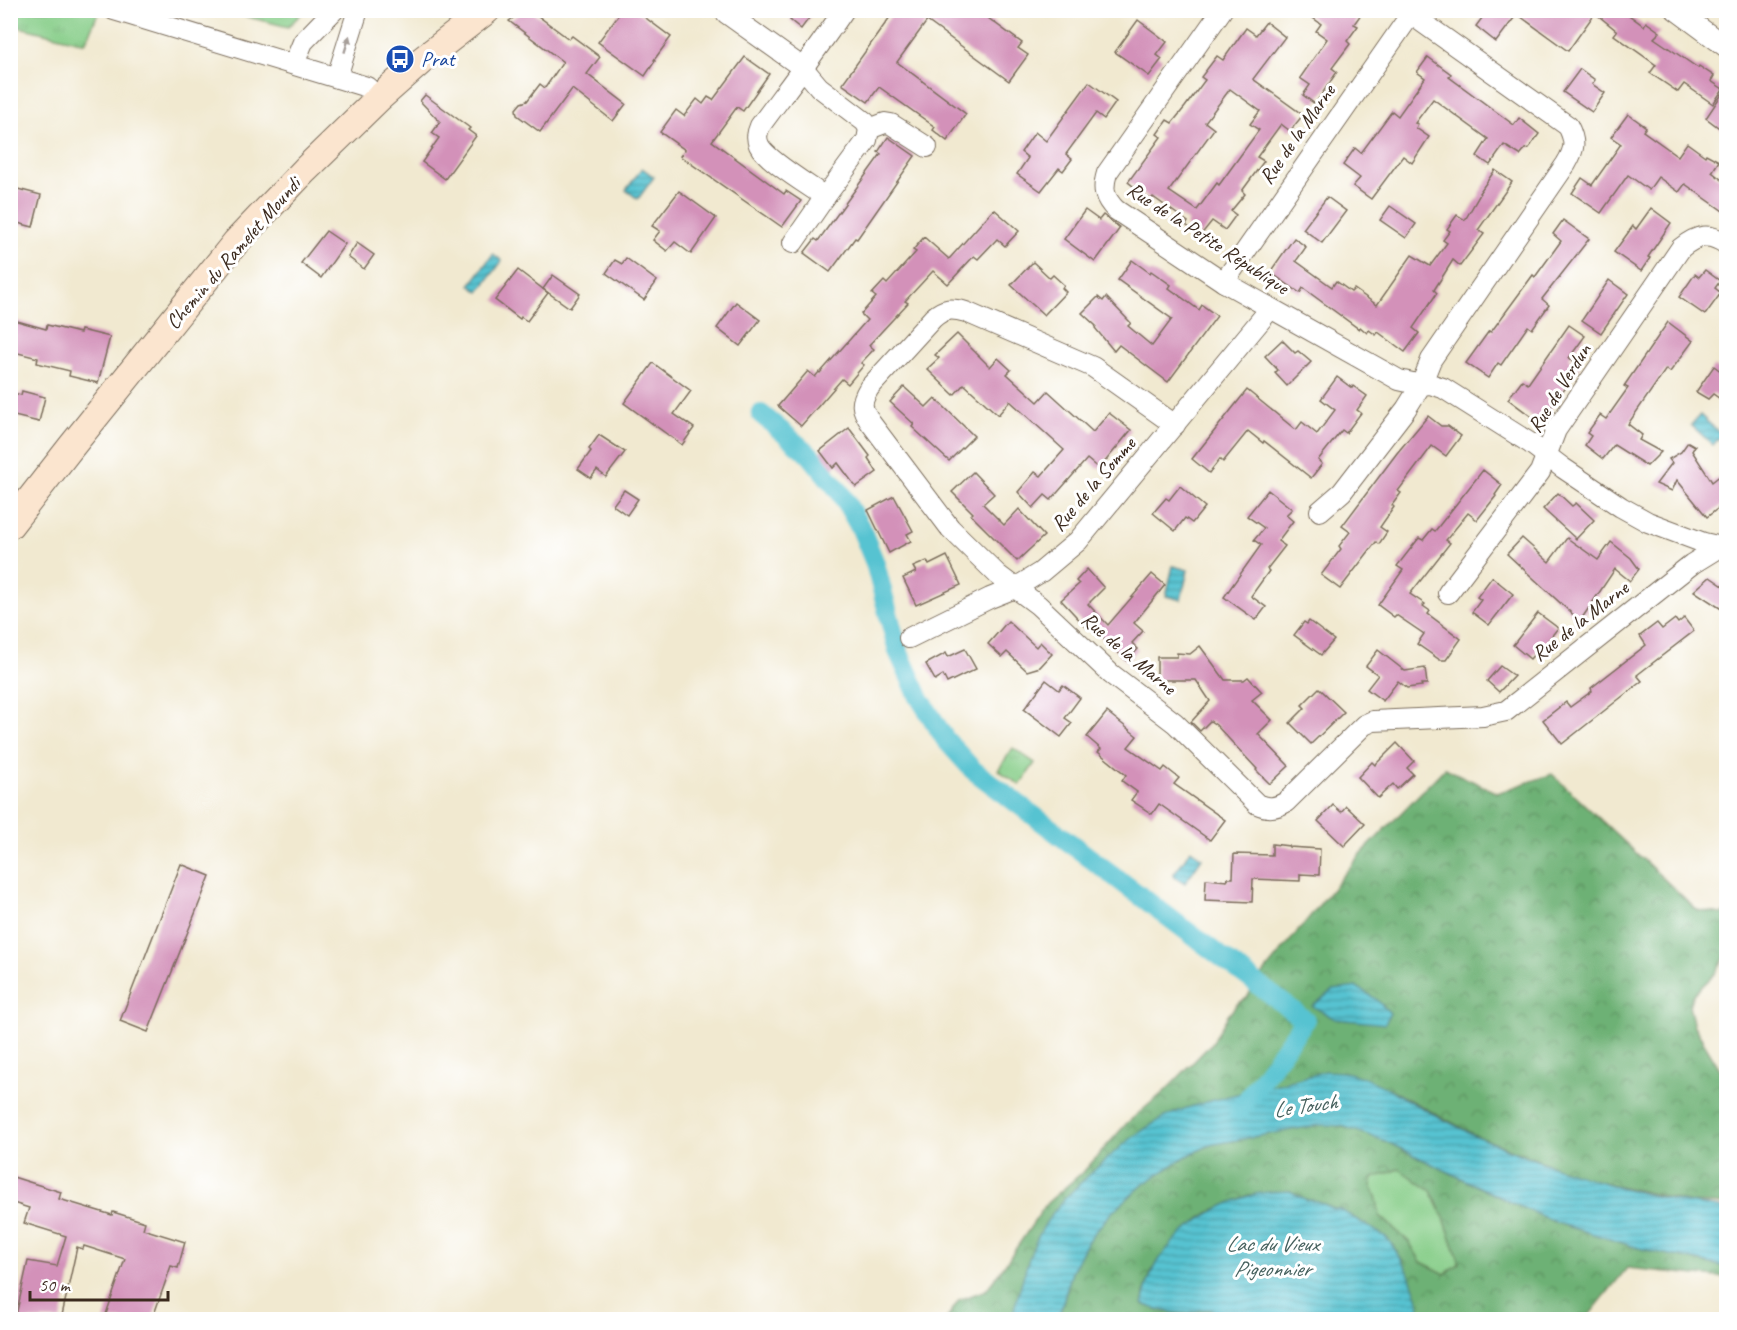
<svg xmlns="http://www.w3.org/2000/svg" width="1737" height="1330" font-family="Caveat,sans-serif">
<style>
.grass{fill:#87ce89;stroke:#617c54;stroke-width:1.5}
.forest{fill:url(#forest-crowns);stroke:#546e4a;stroke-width:1.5;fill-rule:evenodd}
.park{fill:url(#park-tufts);stroke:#617c54;stroke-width:1.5}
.water{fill:url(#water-rules);stroke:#497678;stroke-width:1.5}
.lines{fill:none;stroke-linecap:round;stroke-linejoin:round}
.canal{stroke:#57c3d1;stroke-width:20}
.building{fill:#d391b9;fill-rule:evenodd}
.minor-casing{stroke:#7b6d5c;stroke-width:22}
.secondary-casing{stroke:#7b6d5c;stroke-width:29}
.minor{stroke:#fff;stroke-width:20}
.secondary{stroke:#fbe5cf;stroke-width:27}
.oneway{fill:#a79f9a}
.labels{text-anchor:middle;stroke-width:6;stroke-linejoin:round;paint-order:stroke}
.transit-label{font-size:21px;fill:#164399;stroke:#fff;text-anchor:start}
.street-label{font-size:21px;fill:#3b2a1e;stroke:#fff}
.water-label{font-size:22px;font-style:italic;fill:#45605d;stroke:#fff}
</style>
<defs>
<pattern id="forest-crowns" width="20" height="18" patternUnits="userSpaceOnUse" patternTransform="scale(1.5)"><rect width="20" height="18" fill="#6db175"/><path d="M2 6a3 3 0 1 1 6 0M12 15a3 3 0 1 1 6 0" fill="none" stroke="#5b905f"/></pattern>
<pattern id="park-tufts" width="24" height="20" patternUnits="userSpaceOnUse" patternTransform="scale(1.5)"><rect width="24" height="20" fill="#87ce89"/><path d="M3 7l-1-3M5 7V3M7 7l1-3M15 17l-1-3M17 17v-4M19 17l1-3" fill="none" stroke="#75b176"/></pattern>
<pattern id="water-rules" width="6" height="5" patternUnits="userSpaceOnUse" patternTransform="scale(1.5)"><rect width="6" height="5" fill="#57c3d1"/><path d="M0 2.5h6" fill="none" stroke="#499fa9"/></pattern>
</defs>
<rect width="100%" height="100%" fill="#fff"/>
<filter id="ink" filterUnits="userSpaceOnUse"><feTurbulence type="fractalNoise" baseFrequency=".0167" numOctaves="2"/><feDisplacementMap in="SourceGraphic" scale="12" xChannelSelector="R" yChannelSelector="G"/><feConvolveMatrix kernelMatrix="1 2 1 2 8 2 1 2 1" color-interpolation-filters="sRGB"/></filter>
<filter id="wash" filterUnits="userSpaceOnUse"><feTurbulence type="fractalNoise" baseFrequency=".008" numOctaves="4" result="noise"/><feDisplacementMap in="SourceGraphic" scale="24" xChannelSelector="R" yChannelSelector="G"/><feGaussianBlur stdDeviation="1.35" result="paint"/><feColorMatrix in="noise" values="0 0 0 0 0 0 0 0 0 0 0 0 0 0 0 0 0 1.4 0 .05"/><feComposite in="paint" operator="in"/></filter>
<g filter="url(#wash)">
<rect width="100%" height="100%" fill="#f1e9d0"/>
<g class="grass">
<path d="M224,11l80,-1v1l-16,16z"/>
<path d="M1400,1169l31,22 12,24 17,48 -15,11 -24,-12 -12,-20 -29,-26 -4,-20 -5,-10 2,-8z"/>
</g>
<g class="forest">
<path d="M1445,768l52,25 55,-19 145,136 24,4 5,-2v43l-10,18 -24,23 -3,10 5,20 32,53v126l-35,-2 -110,-26 -104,-41 -88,-47 -70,-16 -143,39 -164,207 -66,1 13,-20 27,-10 13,-17 48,-70 38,-33 42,-47 38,-32 48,-49 14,-25 10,-13 10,-6 7,-13 106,-130z"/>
<path d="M1331,1124l31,8 23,9 127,62 45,20 85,26 84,18v11l-99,-10 -41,51h-165l-18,-58 -12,-18 -5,-6 -47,-28h-6l-15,-8 -11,-1 -17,-9 -41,4 -37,16 -13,8 -47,52 -8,22 -1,11c14,6 29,10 44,9 9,-1 17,-5 25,-3l5,9 -159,1 14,-48 17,-33 22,-26 34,-30 40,-26 25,-12 100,-19zM1399,1169l32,22 12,24 17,48 -15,11 -24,-12 -12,-20 -29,-26 -4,-20 -5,-10 2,-8z"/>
</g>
<g class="park">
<path d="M11,10h88v1l-14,32 -74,-18z"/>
<path d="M1013,748l22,15 -15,22 -22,-15z"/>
</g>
<g class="water">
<path d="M642,168l12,9 -16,22 -12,-9z"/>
<path d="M493,254l9,7 -23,31 -9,-7z"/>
<path d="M1700,415l22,20 -9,10 -22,-20z"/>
<path d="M1173,566l15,4 -7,30 -15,-4z"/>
<path d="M1191,850l11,8 -17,25 -12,-8z"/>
<path d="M1357,987l19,12 14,14 -5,11 -50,-5 -23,-13 22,-16z"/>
<path d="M1325,1071c11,1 21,0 31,4 19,6 36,16 53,26 27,14 54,30 81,41 76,32 155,56 236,67v58l-84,-18 -85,-26 -45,-20 -127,-62 -43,-15 -23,-1 -109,20 -25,12 -40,26 -34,30 -22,26 -17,33 -14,47h-47c9,-28 15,-60 29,-86 13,-25 31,-41 50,-59 28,-26 57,-52 94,-65 46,-16 95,-23 141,-38z"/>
<path d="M1290,1191l17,9 11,1 15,8h6l47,28 5,6 16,26 12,33 2,17h-204l-5,-9c-8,-2 -16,2 -25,3 -15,1 -30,-3 -44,-9 0,-10 4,-18 7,-27 17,-40 58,-68 98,-81 13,-5 28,-4 42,-5z"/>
</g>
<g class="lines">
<path class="canal" d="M761,414l49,41 30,37 21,37 14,34 23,88 21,46 26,42 28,31 332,250 -66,91"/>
</g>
<g id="blocks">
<g class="building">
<path d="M525,10h5l39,29 3,-3 28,21 -13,17 39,30 -13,17 -41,-32 -32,43 -23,-17 -1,-6 5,-6 6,-2 13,-17 5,4 18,-26 -54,-41z"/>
<path d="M622,10h13l36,27 -17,23 1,1 -10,15 -47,-34z"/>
<path d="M797,10h18l-14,19 -11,-9z"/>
<path d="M895,10h82l45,33 -4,5 10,7 -19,26 -82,-60 -30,41 69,52 -19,27 -14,-11 2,-3 -56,-40 -11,15 -26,-18z"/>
<path d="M1302,10h62l-10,14 4,2 -11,15 3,3 -18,24 5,4 -22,32 -12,-9 7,-10 -10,-7 27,-39 -11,-8 5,-7z"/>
<path d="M1488,10h134l22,16 2,-4 14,10 -6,6 44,30 1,-2 15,10 -3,5 12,8 -10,15 -29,-20 -6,8 -28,-19 6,-8 -42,-30 3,-4 -22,-18 -27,38 -51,-37 -21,28 -20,-16z"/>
<path d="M1138,20l29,22 -10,13 5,4 -13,17 -34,-24z"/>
<path d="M1266,22l19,15 -32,42 50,36 -13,16 -9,-7 -24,33 7,4 -22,30 3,3 -14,17 5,4 -11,15 -13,-9 -12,15 -14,-11 2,-3 -35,-25 -2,3 -23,-18 33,-45 -4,-3 10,-14 5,3 13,-16 20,-27 -4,-3 16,-21 6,4 23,-32 10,7zM1230,89l30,22 -10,13 9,6 -40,55 -2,-2 -20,27 -28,-19 45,-62 -9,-7z"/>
<path d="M745,57l24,17 -26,37 -6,-4 -25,34 72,53 2,-3 15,10 -19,26 -102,-71 5,-6 -25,-18 16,-22 8,6 13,-17 6,5 5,-7 5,3z"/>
<path d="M1428,57l23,17 -2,3 65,48 5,-7 20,16 -10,14 -4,1 -5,6 -16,-10 -14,20 -13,-9 11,-17 -55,-40 -18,24 3,1 -2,4 13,9 -17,26 -9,-7 -32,43 -18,-13 7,-8 -17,-13 12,-17 6,5 31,-42 6,5 27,-38 -8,-6z"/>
<path d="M1580,69l15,11 -3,4 13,9 -13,19 -29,-20z"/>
<path d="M1089,82l27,20 -12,17 -8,-6 -30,41 6,5 -9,12 -4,-3 -18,23 -24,-17 11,-16 -7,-6 14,-20 11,9z"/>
<path d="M1726,88v45l-20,-15z"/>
<path d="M425,95l45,33 -2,2 8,6 -31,43 -23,-17 17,-24 -7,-5 8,-11 -20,-21z"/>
<path d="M1628,114l18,13 -3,4 35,25 9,-13 18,13 1,-2 13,7 -7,11 14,11v30l-41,-29 -6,8 -21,-15 -9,13 -21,-15 -27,38 -29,-20 10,-15 10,7 29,-41 -10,-7z"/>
<path d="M888,137l27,19 -51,73 -7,10 -2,-1 -25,34 -26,-19 11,-14 3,2 26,-36 37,-51 -3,-2z"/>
<path d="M1495,170l17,12 -34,48 6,4 -24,32 -7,-6 -19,30 3,3 -24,35 6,5 -14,19 -27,-20 -2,3 -7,-5 -2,3 -7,-6 -1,2 -56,-41 -3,5 -30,-21 24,-34 12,9 -10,14 36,26 4,-6 15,11 3,-3 23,16 35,-50 18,11 17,-23 -4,-3 7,-9 -3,-2 10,-14 8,5 15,-26 -1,-1z"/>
<path d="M10,187l31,8 -8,32 -23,-6z"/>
<path d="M679,191l37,27 -25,36 -16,-12 -8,9 -14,-11 7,-9 -8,-5z"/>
<path d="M1327,197l19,14 -24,32 -19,-14z"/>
<path d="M1390,206l26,18 -10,14 -26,-18z"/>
<path d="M1651,208l20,15 -23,34 2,1 -9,13 -27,-19 19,-26 3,3z"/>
<path d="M994,209l25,22 -14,15 -8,-7 -19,20 -4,-3 -26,28 -15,-13 -28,30 3,2 -39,42 5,4 -13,14 3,2 -16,19 -6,-5 -41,47 -23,-20 30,-35 7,6 4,-5 1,1 47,-53 -6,-6 15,-17 -4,-3 12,-13 3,3 29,-32 -3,-2 11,-13 25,22z"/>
<path d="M1085,210l14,10 4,-5 17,13 -25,34 -31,-23z"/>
<path d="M1563,220l26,19 -47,60 7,6 -17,24 -4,-3 -27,39 -3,-2 -10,15 -22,-15 23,-32 2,1 42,-57 2,2 26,-36 -8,-7z"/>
<path d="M326,231l19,13 -24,34 -20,-15z"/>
<path d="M357,243l17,12 -10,14 -16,-12z"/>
<path d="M626,258l31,23 -13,19 -38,-27 9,-13 7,4z"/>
<path d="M1132,260l18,13 1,-2 20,14 -2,3 30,22 3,-5 15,11 -49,66 -49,-37 -5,6 -19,-23 1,-2 -14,-13 16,-16 5,4 3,-4 25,26 -3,3 24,20 20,-27 -54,-39z"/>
<path d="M1033,262l17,16 3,-3 11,10 -2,3 4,4 -22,23 -33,-30z"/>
<path d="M518,270l30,23 -21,28 -6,-4 -1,2 -25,-19z"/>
<path d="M1705,270l15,11 -5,7 6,5 -16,22 -26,-18 16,-23 4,3z"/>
<path d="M553,275l27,19 -10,14 -27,-19z"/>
<path d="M1609,280l19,14 -27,39 -19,-13z"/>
<path d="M736,302l24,18 -20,26 -23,-18z"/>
<path d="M10,319l36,10 1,-4 33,8 1,-3 29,7 -12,46 -29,-7 1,-5 -33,-8 1,-5 -28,-7z"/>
<path d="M1668,322l25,19 -23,31 -4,-3 -38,55 14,11 -3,5 22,12 -14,14 -33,-21 -11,14 -18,-14 6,-9 -4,-3 13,-18 6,4 22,-31 -4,-2z"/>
<path d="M1569,325l16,11 -16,22 11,8 -40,57 -32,-24 14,-19 6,4z"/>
<path d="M957,334l33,33 8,-9 13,12 -4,4 31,28 10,-11 45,41 16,-19 22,17 -32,39 -12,-10 -36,41 -6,-5 -12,13 -15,-16 17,-20 6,4 23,-26 -54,-49 -12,14 -34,-31 -10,11 -27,-26 12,-11 -4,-3z"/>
<path d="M1282,340l13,13 3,-2 13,11 -24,24 -12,-13 3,-3 -13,-14z"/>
<path d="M653,363l38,28 -17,23 20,14 -12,17 -58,-42z"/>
<path d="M1714,366l12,9v28l-13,-9 -5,5 -12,-7z"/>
<path d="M1337,377l15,11 1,-2 14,10 -10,14 4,3 -15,20 -4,-3 -24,30 4,4 -11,14 -47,-37 -1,2 -15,-12 -25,31 -3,-3 -11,14 -17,-14 55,-69 49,40 6,-8 15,12 18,-24 -14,-11z"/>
<path d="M904,387l22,20 9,-9 39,38 -25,25 -37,-34 2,-3 -24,-22z"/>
<path d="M22,391l23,6 -6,25 -29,-7v-23l11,3z"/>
<path d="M1428,416l13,10h7l13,10 -15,20 -14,-10 -34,45 3,2 -9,12 2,2 -14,20 7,5 -8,12 -3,-2 -36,47 -19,-14 20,-26 -2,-3 11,-14 -8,-6 55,-73z"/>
<path d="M849,428l21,28 -2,2 9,14 -21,15 -18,-24 -5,5 -13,-17z"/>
<path d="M599,435l26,17 -19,25 -9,-7 -6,8 -13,-9 13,-18 -2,-2z"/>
<path d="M1688,442l7,4 -3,5 20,31 14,-11v31l-19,15 -30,-37 -5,11 -16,-7 16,-21 -3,-4 12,-7z"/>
<path d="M1483,470l19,15 -7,10 1,1 -19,24 -9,-7 -22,27 4,3 -40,51 15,10 -2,2 7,5 -2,3 33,25 -15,21h-6l-23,-16 7,-10 -28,-19 -2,2 -16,-12 25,-35 -6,-4 22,-28 4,2 9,-11 3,2z"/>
<path d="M973,472l21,22 -11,10 21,21 15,-16 25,27 -27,25 -46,-46 2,-2 -21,-21z"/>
<path d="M1180,486l25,21 -13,16 -7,-5 -10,13 -22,-18 13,-15 3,2z"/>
<path d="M624,490l14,9 -11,16 -14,-10z"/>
<path d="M1268,490l24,19 -6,6 7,6 -15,20 7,5 -18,23 2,2 -18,25 15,11 -10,13 -32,-23 37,-52 -7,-5 10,-12 -17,-12z"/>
<path d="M1558,493l14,13 4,-3 18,17 -18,19 -33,-30z"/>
<path d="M894,496l19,35 -6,3 4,7 -22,12 -21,-43z"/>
<path d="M1522,538l27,24 18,-24 31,22 13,-18 20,16 8,11 -9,12 -15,-12 -35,52 -73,-67z"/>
<path d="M947,556l14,29 -45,20 -13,-27 13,-6 -3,-5 14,-6 2,4z"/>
<path d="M1087,569l17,19 -16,16 20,21 44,-51 13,11 -31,38 9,8 -11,12 6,6 -11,12 -38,-36 -2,3 -26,-28 18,-16 -3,-3z"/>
<path d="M1492,577l21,17 -24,31 -17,-13 9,-12 -4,-3z"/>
<path d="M1710,577l16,11v24l-32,-21z"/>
<path d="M1538,613l20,15 -19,24 -2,-1 -7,8 -17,-14z"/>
<path d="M1684,618l10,13 -57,44 5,6 -80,63 -19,-24 23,-18 4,5 22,-16 -1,-3 55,-43 -6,-9 17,-13 5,6 13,-10 3,4z"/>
<path d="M1008,621l28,26 4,-5 12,12 -12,13 -13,4 -20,-19 -5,5 -14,-13z"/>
<path d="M1309,621l25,19 -13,15 -27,-20 10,-13 3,2z"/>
<path d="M1200,646l25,34h19l4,-3 14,15 -10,8 20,20 -14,14 31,32 -19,18 -14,-14 1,-1 -41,-44 -6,-4 -10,10 -9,-9 19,-21 -14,-21h-39v-23h20v-4l13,1z"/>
<path d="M965,649l11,20 -29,14 -4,-8 -8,5 -9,-16 20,-11 2,4z"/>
<path d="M1378,650l27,21 20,-3 2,16h-6l1,2 -15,2 -9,-7 -15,20 -16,-12 11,-14 -12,-9z"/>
<path d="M1500,666l14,10 -15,16 -12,-11z"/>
<path d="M1046,680l13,10 4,-5 17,13 -15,20 7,5 -11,14 -37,-28z"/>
<path d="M1319,688l25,24 -33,32 -21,-21 15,-15 -3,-3z"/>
<path d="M1107,712l30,24 -9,11 34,24 3,-4 14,11 -5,6 51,36 -15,20 -51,-36 -7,10 -21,-14 6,-8 -15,-11 4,-6 -28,-23 3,-3 -14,-12z"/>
<path d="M1397,743l17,18 -7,7 6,6 -16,15 -4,-5 -15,14 -20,-21 14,-15 3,3z"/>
<path d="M1333,805l8,7 5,-6 19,18 -21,22 -26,-25z"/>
<path d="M1272,844l17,2v1l31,2 -1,26 -19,-1v7l-47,-2 -1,23 -47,-2 1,-21 21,2 1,-3h5l1,-24 38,1z"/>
<path d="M181,864l29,12 -62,156 -28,-11z"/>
<path d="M10,1176l51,16 -2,7 53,16 1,-3 32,10 -2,7 42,13 -7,26 -7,-2 -19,54h-48l21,-61 -41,-13 -1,3 -6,-2 -16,73h-46l13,-59 29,5 9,-30 -42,-13 5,-15 -19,-6z"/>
</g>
</g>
</g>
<g filter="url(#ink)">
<use href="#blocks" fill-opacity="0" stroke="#7b6d5c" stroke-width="1.5"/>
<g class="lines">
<g class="minor-casing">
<g id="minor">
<path d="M114,10l253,77 12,11"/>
<path d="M1222,10l-115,163c-5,16 -3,25 9,37l108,72 175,98 22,5 10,-25 135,-196c9,-15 10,-22 2,-38l-163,-116"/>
<path d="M1676,10l50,37"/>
<path d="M726,13l77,55 16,19 46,35 4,7 -2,11 -42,57c-15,-11 -59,-37 -66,-52 -3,-7 -2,-12 1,-19 28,-38 57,-76 84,-116"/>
<path d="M294,64l9,-22 31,-32"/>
<path d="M337,77l21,-67"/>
<path d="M869,129l16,-6 6,1 36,23"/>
<path d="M793,243l32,-46"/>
<path d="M1224,282l187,-268"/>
<path d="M1175,425l-82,-58 -127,-55c-14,-4 -22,-4 -33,6l-64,70c-9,15 -8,20 1,34l80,106 48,47 40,30 73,69 64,49 82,81c11,5 19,4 29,-2l78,-77 9,-4 110,-5 23,-5 186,-147 34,-21"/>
<path d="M1320,511l22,-19 64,-83 15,-24 9,-1 13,4 87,55 33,25 58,39 27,15 56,21 22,5"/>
<path d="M1448,593l92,-121 16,-42 125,-182c16,-13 28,-16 45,-4"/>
<path d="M909,638l81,-40 25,-10 26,-16 37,-31 192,-232"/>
</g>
</g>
<g class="secondary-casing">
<path id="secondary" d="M10,525l61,-78 165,-205 69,-72 74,-72 42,-37 66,-51"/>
</g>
<use href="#minor" class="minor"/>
<use href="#secondary" class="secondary"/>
</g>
<defs><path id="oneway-solid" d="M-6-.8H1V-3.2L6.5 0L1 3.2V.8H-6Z" transform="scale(1.5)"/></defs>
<use class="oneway" href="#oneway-solid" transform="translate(347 44) rotate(-73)"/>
</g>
<defs>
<g id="bus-disc" transform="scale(1.5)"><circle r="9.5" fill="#1a4fb4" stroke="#fff"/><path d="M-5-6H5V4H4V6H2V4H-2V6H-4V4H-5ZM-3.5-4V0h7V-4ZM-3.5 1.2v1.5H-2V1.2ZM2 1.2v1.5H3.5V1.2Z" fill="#fff"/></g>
</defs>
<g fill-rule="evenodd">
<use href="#bus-disc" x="400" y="59"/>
</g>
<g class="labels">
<g class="transit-label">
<text x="421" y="66">Prat</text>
</g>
<g class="street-label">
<text transform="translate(1297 134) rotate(-55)" y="7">Rue de la Marne</text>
<text transform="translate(1208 238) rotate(33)" y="7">Rue de la Petite République</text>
<text transform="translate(233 253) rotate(-49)" y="7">Chemin du Ramelet Moundi</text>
<text transform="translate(1559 388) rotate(-58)" y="7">Rue de Verdun</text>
<text transform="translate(1093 484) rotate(-49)" y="7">Rue de la Somme</text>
<text transform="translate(1580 621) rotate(-38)" y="7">Rue de la Marne</text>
<text transform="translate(1129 653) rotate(40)" y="7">Rue de la Marne</text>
</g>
<g class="water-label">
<text transform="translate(1305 1105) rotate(-8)" y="8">Le Touch</text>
<text x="1272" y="1251">Lac du Vieux<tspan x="1272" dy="25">Pigeonnier</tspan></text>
</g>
</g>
<rect width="1737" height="1330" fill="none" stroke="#fff" stroke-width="36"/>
<path d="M30 1291v9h138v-9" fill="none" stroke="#3b2a1e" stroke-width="3"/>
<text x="39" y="1291" font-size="18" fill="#3b2a1e" stroke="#ffffff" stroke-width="4.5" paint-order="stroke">50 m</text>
</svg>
